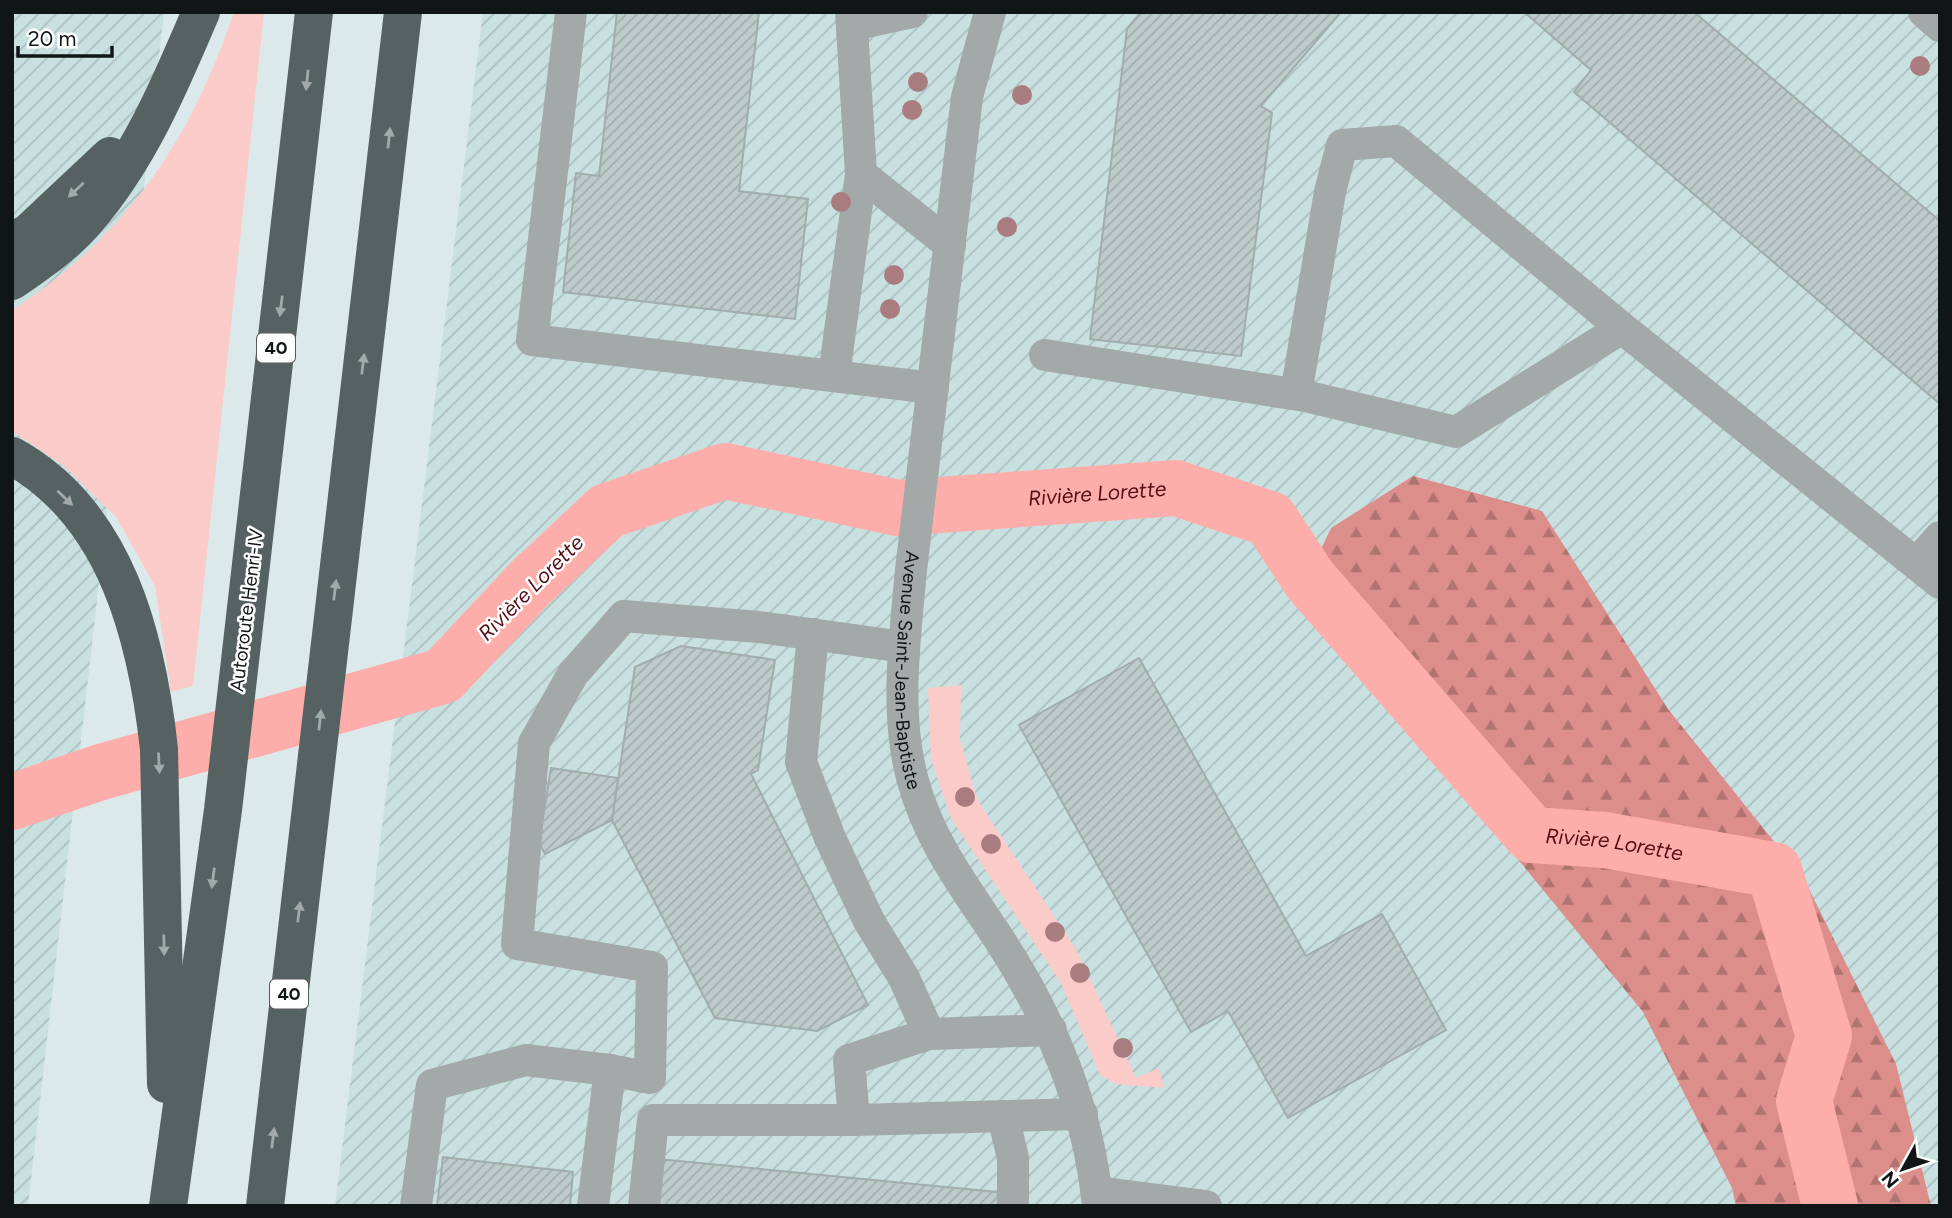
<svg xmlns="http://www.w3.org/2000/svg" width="1952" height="1218" font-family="Figtree,sans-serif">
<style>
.industrial{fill:url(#industrial-furrows)}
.grass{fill:#facbc8}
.forest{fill:url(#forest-firs)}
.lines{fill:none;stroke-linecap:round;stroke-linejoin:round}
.river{stroke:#feaeaa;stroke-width:56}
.building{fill:url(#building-hatch);stroke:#a1adad;stroke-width:2}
.minor{stroke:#a3a8a8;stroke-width:32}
.highway{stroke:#566262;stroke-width:38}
.tree{fill:#a97d80}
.oneway{fill:#a2a9a9}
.labels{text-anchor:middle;stroke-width:5;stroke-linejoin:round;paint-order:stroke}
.shield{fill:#fff;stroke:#585b5b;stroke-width:2}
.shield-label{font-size:18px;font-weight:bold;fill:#101515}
.street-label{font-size:19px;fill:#101515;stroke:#fff}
.water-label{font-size:21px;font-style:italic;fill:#530e13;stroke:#fff}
</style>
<defs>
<pattern id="industrial-furrows" width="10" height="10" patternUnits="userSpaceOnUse" patternTransform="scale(1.75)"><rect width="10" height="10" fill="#c9e0e1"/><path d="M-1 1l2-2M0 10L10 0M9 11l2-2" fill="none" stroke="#acbfc0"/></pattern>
<pattern id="forest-firs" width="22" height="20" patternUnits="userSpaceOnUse" patternTransform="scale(1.75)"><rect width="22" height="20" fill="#dc8e8b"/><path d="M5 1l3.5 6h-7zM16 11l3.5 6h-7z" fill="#b17370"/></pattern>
<pattern id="building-hatch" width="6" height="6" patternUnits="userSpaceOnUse" patternTransform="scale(1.75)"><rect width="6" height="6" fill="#becbcb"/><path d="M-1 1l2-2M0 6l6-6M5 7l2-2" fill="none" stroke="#a2adad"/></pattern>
</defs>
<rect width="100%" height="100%" fill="#dce9ea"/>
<g class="industrial">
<path d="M12,12h152l-136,1194h-16z"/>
<path d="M483,12h1457v1194h-1605z"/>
</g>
<g class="grass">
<path d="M234,12h30l-71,674 -22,6 -16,-106 -39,-69 -52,-51 -52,-35v-121c115,-74 179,-170 222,-298z"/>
<path d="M961,685l-1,55 18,61 98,148 60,129 23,-10 5,20 -49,-4 -15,-9 -39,-92 -110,-165 -20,-59 -3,-71z"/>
</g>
<path class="forest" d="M1413,476l129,35 126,198 136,170 92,185 35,142h-195l-4,-18 -89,-176 -343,-419 31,-65z"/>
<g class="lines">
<path class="river" id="s1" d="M12,802l89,-30 342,-96 86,-92 78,-73 118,-40 173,37 278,-20 94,31 40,61 222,255 73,5 169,30 50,166 -20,65 26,105"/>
</g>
<g class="building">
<path d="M617,12h142l-20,179 69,8 -13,120 -232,-27 13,-119 23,3z"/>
<path d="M1141,12h200l-80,94 11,7 -31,243 -151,-17 37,-310z"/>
<path d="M1524,12h170l246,209v183l-366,-312 17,-22z"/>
<path d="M681,646l94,14 -17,110 -7,4 117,231 -51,26 -102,-13 -103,-198 23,-153z"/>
<path d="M1139,658l167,298 76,-42 64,116 -158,88 -60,-107 -37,21 -172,-307z"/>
<path d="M551,768l67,10 -6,42 -67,34 -6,-11z"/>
<path d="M443,1157l130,15 -3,34h-133z"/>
<path d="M658,1159l349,34 -1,13h-352z"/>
</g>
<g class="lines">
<g class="minor">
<path d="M571,12l-39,328 401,48"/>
<path d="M851,12l10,162 89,71"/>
<path id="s2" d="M990,12l-23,85 -56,473c-6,68 -17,144 2,211 16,60 53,108 86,158 54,83 89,169 99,267"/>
<path d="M1924,12l16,14"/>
<path d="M852,25l60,-13"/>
<path d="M1045,355l260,41 151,36 166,-104 318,255"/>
<path d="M834,376l27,-202"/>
<path d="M1296,394l34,-202 12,-47 54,-4 226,187"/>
<path d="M1917,563l23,-26"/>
<path d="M813,634l-12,128 29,76 39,83 35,57 25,56 122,-4"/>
<path d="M610,1070l40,8 2,-111 -135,-23 17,-201 39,-69 51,-58 135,11 145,20"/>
<path d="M1003,1116l10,42v48"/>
<path d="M854,1120l-5,-60 80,-26"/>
<path d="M1097,1192l109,14"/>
<path d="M416,1206l16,-121 94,-25 84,10 -17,136"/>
<path d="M644,1206l9,-86h201l228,-6"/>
</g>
<g class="highway">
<path d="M12,241l16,-8 82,-77"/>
<path d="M12,281c26,-18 54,-37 75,-62 52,-60 83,-134 114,-207"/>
<path d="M12,456c105,58 135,183 147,293l7,335"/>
<path d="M168,1206l55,-396 91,-798"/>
<path d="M265,1206l138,-1194"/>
</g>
</g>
<g class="tree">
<circle cx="1920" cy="66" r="10"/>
<circle cx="918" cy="82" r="10"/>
<circle cx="1022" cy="95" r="10"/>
<circle cx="912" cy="110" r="10"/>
<circle cx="841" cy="202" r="10"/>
<circle cx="1007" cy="227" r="10"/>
<circle cx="894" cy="275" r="10"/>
<circle cx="890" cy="309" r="10"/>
<circle cx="965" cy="797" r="10"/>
<circle cx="991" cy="844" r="10"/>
<circle cx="1055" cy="932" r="10"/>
<circle cx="1080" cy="973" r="10"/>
<circle cx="1123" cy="1048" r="10"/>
</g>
<defs><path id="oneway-solid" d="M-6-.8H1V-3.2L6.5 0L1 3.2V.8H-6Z" transform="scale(1.75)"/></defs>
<g class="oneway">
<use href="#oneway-solid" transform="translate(307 80) rotate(96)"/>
<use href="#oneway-solid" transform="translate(389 138) rotate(-84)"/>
<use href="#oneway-solid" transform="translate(76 190) rotate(137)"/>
<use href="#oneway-solid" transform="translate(281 306) rotate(97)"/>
<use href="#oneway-solid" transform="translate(363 364) rotate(-83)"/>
<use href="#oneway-solid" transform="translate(65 498) rotate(44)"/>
<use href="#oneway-solid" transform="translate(335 590) rotate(-83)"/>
<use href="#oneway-solid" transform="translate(320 720) rotate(-84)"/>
<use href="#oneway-solid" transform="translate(159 763) rotate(87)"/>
<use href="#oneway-solid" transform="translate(213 878) rotate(98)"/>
<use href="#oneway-solid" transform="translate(299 912) rotate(-83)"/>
<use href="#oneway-solid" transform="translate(164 945) rotate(89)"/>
<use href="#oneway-solid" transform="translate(273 1138) rotate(-83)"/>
</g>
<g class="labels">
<g class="shield">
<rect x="257" y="333.5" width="38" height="29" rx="5"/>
<rect x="270" y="979.5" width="38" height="29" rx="5"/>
</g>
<g class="shield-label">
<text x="276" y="354">40</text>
<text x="289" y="1000">40</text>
</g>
<g class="street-label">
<text transform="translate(246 610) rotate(-83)" y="7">Autoroute Henri-IV</text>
<text dy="7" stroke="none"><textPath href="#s2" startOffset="665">Avenue Saint-Jean-Baptiste</textPath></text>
</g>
<g class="water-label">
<text dy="7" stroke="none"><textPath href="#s1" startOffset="1183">Rivière Lorette</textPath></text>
<text transform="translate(531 588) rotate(-45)" y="7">Rivière Lorette</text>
<text dy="7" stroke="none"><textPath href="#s1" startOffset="1855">Rivière Lorette</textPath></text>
</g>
</g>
<rect width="1952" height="1218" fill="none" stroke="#101515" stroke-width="28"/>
<g transform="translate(1903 1169) rotate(230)" stroke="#ffffff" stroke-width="5" paint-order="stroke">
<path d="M0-5L12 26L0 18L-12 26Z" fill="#101515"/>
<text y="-10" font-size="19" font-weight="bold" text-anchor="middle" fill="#101515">N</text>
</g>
<path d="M18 46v10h94v-10" fill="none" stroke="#101515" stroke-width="3.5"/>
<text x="28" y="46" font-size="21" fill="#101515" stroke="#ffffff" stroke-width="5" paint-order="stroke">20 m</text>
</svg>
